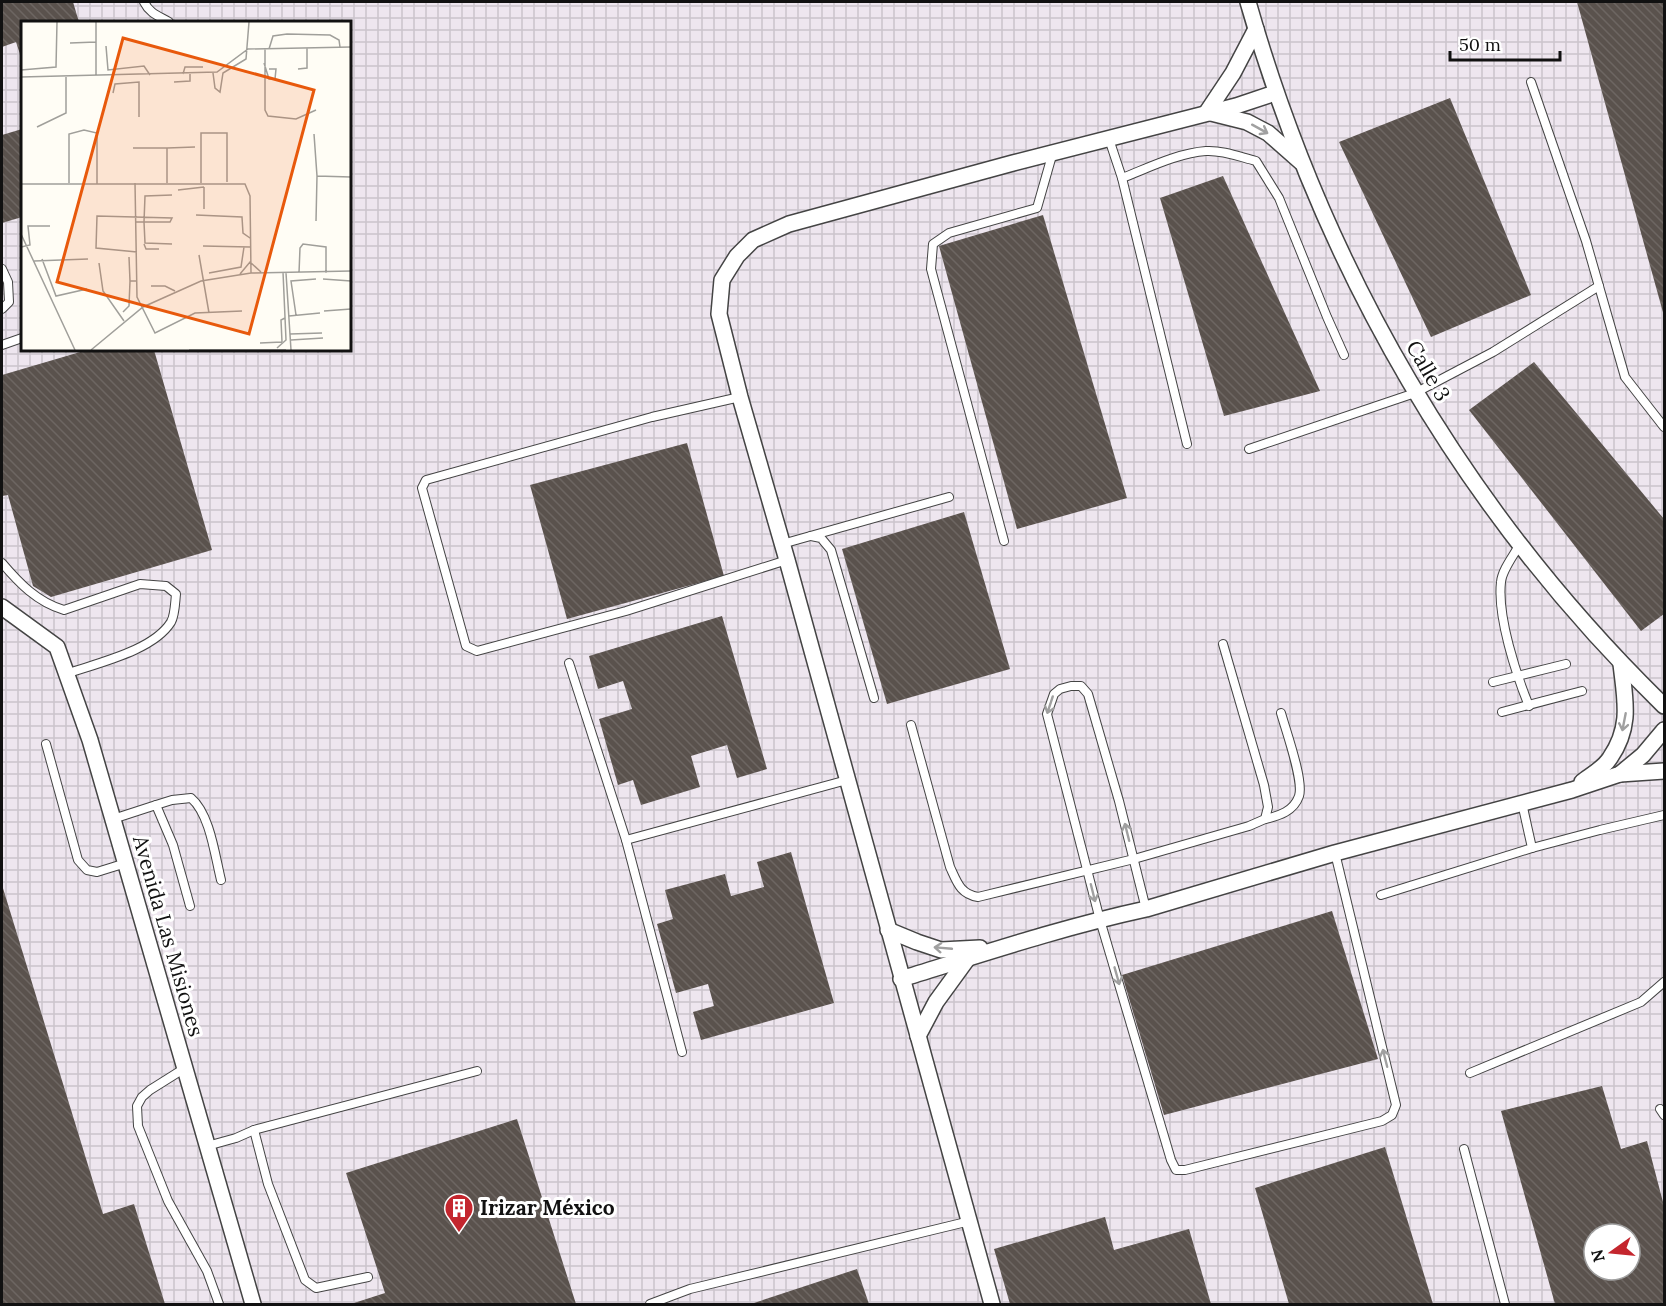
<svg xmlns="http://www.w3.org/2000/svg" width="1666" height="1306" font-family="Lora,serif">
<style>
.industrial{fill:url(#industrial-grid);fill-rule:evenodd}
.building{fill:url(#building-back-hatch);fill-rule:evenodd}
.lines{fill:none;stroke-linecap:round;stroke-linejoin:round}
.service-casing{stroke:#444;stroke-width:10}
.minor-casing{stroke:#444;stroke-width:18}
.service{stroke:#fff;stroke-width:8}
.minor{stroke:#fff;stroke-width:15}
.oneway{stroke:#a0a0a0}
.labels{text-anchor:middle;stroke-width:6;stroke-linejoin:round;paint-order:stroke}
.street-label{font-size:21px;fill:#111;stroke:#fff}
.poi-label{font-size:21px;font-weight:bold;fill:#111;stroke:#fff;text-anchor:start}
.inset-road{fill:none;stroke:#a09f9a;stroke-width:1.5}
.view{fill:#e8590c;fill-opacity:0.15;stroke:#e8590c;stroke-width:3}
.inset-edge{fill:none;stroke:#111;stroke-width:3}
</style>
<defs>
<pattern id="industrial-grid" width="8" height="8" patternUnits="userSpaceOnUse" patternTransform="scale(1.5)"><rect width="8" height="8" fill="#eee6ef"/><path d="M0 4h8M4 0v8" fill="none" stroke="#cbc4cc"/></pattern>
<pattern id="building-back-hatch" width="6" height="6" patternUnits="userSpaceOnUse" patternTransform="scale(1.5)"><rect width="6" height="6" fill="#5a524d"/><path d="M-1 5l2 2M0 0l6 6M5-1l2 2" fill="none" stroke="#6d6662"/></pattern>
</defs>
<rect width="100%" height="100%" fill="#fffdf5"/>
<path class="industrial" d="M2,2h1662v1302h-1662zM22,22h328v328h-328zM1594,1234h36v36h-36z"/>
<g class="building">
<path d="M2,2h71l6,20h-57v38l-6,-18 -14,5z"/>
<path d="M1577,2h87v314z"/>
<path d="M1450,98l81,197 -100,42 -92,-195z"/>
<path d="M22,129v88l-20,6v-88z"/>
<path d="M1223,176l97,215 -96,25 -64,-218z"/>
<path d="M1043,215l84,283 -110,31 -78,-283z"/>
<path d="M87,350h67l58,200 -161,47 -18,-11 -25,-91 -6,1v-121z"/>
<path d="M1534,362l130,157v95l-23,17 -172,-221z"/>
<path d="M687,443l37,133 -157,43 -37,-134z"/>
<path d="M964,512l46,157 -123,35 -45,-155z"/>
<path d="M722,616l45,153 -30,9 -10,-33 -36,11 9,31 -59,18 -8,-25 -15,5 -19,-66 33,-10 -9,-28 -25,8 -9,-33z"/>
<path d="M791,852l43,151 -133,37 -8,-28 21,-6 -6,-22 -32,9 -19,-69 16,-5 -8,-29 60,-16 6,22 33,-9 -7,-25z"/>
<path d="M2,885l101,329 31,-10 31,100h-163z"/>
<path d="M1332,911l46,148 -214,56 -42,-140z"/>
<path d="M1602,1086l19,63 26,-8 17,65v98h-109l-54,-193zM1594,1234h36v36h-36z"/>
<path d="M517,1119l59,185h-225l34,-11 -39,-120z"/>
<path d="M1385,1147l48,157h-144l-34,-116z"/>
<path d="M1105,1217l9,33 75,-21 22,75h-201l-16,-55z"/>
<path d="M857,1269l12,35h-118z"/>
</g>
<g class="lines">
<g class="service-casing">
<g id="service">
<path d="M144,2c6,12 15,14 25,20"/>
<path d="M1531,82l55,159 39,136 39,50"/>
<path d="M1109,139l13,39 65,266"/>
<path d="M1122,178c26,-10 56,-25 84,-27 17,-1 34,6 50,10l23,37 48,119 17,38"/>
<path d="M2,269l6,13 1,20 -7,7"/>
<path d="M2,345l20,-7"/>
<path d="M740,397l-88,20 -226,63 -4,8 44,158 11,5 149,-40 161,-51"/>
<path d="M1249,449l166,-56 78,-41 106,-66"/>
<path d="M811,536l10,2 10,12 43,148"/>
<path d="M1004,541l-73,-272 2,-25 16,-11 88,-25 16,-56"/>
<path d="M782,544l167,-47"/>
<path d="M1520,544c-6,11 -18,26 -19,38 -4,34 15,92 28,124"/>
<path d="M2,563c17,20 35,39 62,47l76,-26 26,2 10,8c-1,9 -1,21 -5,28 -18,29 -74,41 -105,52"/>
<path d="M569,663l57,177"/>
<path d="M1493,682l73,-18"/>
<path d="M1502,712l80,-21"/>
<path d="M911,725l39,142c7,15 10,27 28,30l156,-38 115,-33 16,-7 3,-12 -4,-22 -41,-141"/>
<path d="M46,744l32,116 9,10 10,2 29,-9"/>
<path d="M156,805l16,-5 19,-2c19,16 24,58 30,82"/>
<path d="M113,819l43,-14 17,40 17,61"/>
<path d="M1265,819c14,-3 29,-8 34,-23 5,-15 -13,-65 -18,-83"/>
<path d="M1532,848l68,-18 64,-15"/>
<path d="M1381,895l151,-47 -10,-45"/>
<path d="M1146,909l-27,-108 -31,-107 -7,-8h-10l-11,3 -6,5 -7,20 53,206 71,240 5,10h9l197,-49 10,-6 4,-10 -61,-252"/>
<path d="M682,1052l-56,-212 221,-60"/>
<path d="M185,1068l-35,22 -8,7 -5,9 1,20 30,75 39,70 12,33"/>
<path d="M1470,1073l171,-71 23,-20"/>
<path d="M1660,1109l4,6"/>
<path d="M207,1146l29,-8 18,-8"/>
<path d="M1464,1149l41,155"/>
<path d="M368,1277l-52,11 -11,-8 -37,-96 -14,-54 223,-59"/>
<path d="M650,1304l40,-15 280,-68"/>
</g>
</g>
<g class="minor-casing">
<g id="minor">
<path d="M1248,2c76,268 216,509 416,704"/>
<path d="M1256,29l-23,44 -26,39 40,10 21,11 33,29"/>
<path d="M2,607l55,40 33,93 163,564"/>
<path d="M1620,774l44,-3"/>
<path d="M1582,782c9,-7 22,-14 28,-24 22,-32 15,-58 11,-94"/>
<path d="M888,930l29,12 24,8 39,-2"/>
<path d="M901,979c81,-25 162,-52 245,-70l189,-56 237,-63 48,-16 23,-19 21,-25"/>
<path d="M918,1036l18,-34 32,-44"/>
<path d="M992,1304l-205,-744 -47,-163 -21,-83 3,-34 15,-24 16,-16 36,-16 224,-61 223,-57 39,-13"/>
</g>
</g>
<use href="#service" class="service"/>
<use href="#minor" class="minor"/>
</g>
<defs><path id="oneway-shaft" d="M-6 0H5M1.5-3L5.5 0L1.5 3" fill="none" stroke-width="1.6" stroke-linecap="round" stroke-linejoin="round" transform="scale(1.5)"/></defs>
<g class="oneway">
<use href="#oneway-shaft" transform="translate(1260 129) rotate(29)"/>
<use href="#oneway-shaft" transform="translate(1050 705) rotate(108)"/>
<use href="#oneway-shaft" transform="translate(1624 722) rotate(101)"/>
<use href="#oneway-shaft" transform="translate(1127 832) rotate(-104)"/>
<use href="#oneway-shaft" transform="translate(1093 893) rotate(76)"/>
<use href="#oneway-shaft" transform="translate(943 948) rotate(-175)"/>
<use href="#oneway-shaft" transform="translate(1117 976) rotate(74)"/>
<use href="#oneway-shaft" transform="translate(1385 1058) rotate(-104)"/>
</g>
<defs>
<g id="building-pin" transform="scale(1.5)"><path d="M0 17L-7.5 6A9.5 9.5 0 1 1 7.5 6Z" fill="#c4262e" stroke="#fff"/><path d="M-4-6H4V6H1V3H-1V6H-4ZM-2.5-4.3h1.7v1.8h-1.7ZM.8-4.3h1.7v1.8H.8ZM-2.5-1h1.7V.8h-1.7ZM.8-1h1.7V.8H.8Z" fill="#fff"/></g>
</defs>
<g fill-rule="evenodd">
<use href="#building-pin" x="459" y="1208"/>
</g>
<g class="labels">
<g class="street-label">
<text transform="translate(1428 371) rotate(60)" y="7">Calle 3</text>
<text transform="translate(168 936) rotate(74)" y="7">Avenida Las Misiones</text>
</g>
<g class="poi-label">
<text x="480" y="1215">Irizar México</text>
</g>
</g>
<g transform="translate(21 21)">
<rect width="330" height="330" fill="#fffdf5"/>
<path class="inset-road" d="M75,1v54M49,22l26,-1M85,25l2,24 36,-4 6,9M244,28v61l3,6 28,3 20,-9M248,28l4,-13 14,-2 43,1 9,5 1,7M243,42l5,16h6l1,-10h-7M277,48l9,-1v-20M0,49l35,-3 1,-45M192,52l2,15 5,4 3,-19 23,-14 3,-37M162,53l2,-7h18M0,56l196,-5 31,-23 103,-2M153,61l16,-1v-7M92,72l2,-9 24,-2v35M16,106l29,-14v-36M293,113l3,42 34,1M112,127h34v35M146,127l28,-1M48,162v-49l15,-4 13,3v51M114,162l2,114 18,36 40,-20 47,-2M180,162v-50h26v49M0,163h224l5,12 1,77M183,166v22M157,169l26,-3M175,194l46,2 1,16 7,5M295,200l1,-45M115,201h34l2,-4 -75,-2 -1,32 41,4M0,213l54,116M123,223l2,5h13M151,223l-27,-1 -1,-21 1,-26 27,-1M182,225l47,1M0,226l9,-2 -2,-19h22M178,234l10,58M108,236l1,24h7M21,238l14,37 31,-7M13,240l54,-2M78,242l4,28 21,30M188,252l32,-6 3,-20M265,252l5,77M278,252l1,-25 3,-4 23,3v26M219,253l10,-12 11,10M302,258l28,2M130,265h14l10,5M303,290l27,-2M102,291l6,-6 1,-25M275,294l-5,-34 25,-2M268,295l31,-3M269,313l32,-1M270,319l32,-2M261,321l-1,-22 4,-2M239,322l22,-1M256,327l9,-8 -3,-68M70,329l52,-43 58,-26 50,-8 100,-2M168,329h97"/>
<path class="view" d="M102,17l191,52 -65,244 -192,-52z"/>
<rect width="330" height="330" class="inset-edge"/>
</g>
<rect width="1666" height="1306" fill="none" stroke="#111111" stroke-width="6"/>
<g transform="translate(1612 1252) rotate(255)"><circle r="28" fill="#ffffff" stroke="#a0a0a0" stroke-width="1.5"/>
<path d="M0-4.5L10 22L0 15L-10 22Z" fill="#c4262e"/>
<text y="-9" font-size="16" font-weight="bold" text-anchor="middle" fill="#111111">N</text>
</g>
<path d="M1450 51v9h110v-9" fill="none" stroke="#111111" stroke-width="3"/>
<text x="1459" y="51" font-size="18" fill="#111111" stroke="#ffffff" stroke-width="4.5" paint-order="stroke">50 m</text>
</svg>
